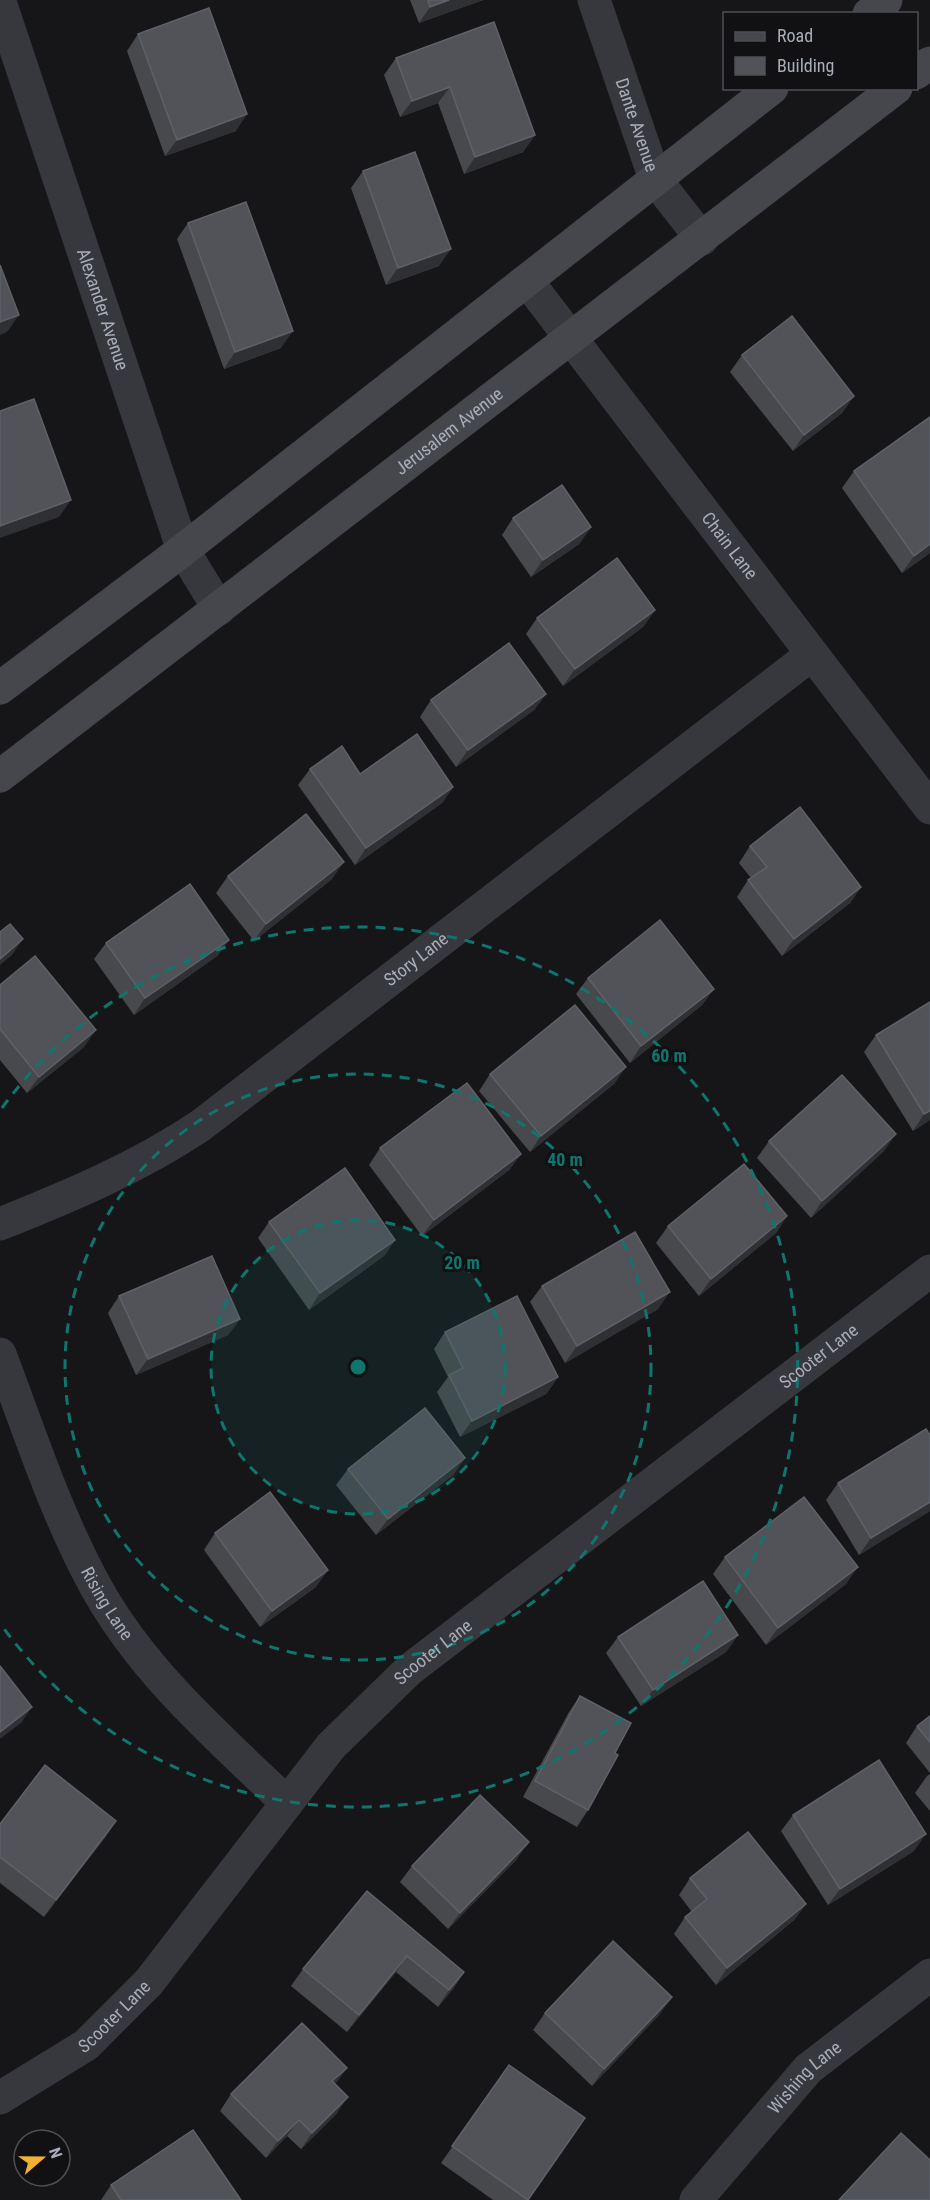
<svg xmlns="http://www.w3.org/2000/svg" width="930" height="2200" font-family="'Roboto Condensed',sans-serif">
<style>
.lines{fill:none;stroke-linecap:round;stroke-linejoin:round}
.street{stroke:#37383d;stroke-width:33}
.secondary{stroke:#45474d;stroke-width:33}
.wall{fill:#47494d}
.shaded-wall{fill:#2f3033}
.building{fill:#525359;stroke:#5f6168;stroke-width:1.5}
.ring{fill:none;stroke:#0f766e;stroke-width:3;stroke-dasharray:10 8}
.labels{text-anchor:middle;stroke-width:6;stroke-linejoin:round;paint-order:stroke}
.street-label{font-size:18px;fill:#a8adb8;stroke:#111113}
.centre{fill:#0f766e;stroke:#111113;stroke-width:3}
.ring-label{font-size:18px;text-anchor:middle;font-weight:bold;fill:#0f766e;stroke:#111113;stroke-width:6;stroke-linejoin:round;paint-order:stroke}
</style>
<rect width="100%" height="100%" fill="#161618"/>
<g class="lines">
<g class="street">
<path id="s1" d="M594,0l61,179 47,60"/>
<path id="s2" d="M0,2l183,548 36,59"/>
<path id="s3" d="M528,282l402,526"/>
<path id="s4" d="M0,1224c70,-28 137,-56 200,-98l611,-471"/>
<path id="s5" d="M0,1354c30,79 56,161 97,235 47,84 121,148 190,214"/>
<path id="s6" d="M0,2098l86,-53 63,-63 182,-236 78,-76 521,-399"/>
<path id="s7" d="M696,2200l112,-131 122,-94"/>
</g>
<g class="secondary">
<path d="M869,14l17,-14"/>
<path d="M916,73l14,-10"/>
<path d="M0,688l183,-138 589,-462"/>
<path id="s8" d="M0,776l896,-688"/>
</g>
</g>
<g class="wall">
<path d="M410,0h73l-64,23z"/>
<path d="M494,22l41,113 -12,17 -59,22 -26,-71 -38,14 -16,-42 12,-17z"/>
<path d="M138,34l98,97 -71,25 -38,-105z"/>
<path d="M363,171l76,95 -53,19 -35,-97z"/>
<path d="M188,223l93,125 -57,21 -47,-130z"/>
<path d="M742,355l112,41 -12,17 -49,38 -63,-79z"/>
<path d="M930,417v136l-28,20 -60,-85 12,-17z"/>
<path d="M513,518l78,9 -12,17 -48,33 -29,-42z"/>
<path d="M655,610l-12,17 -80,59 -37,-52 11,-16z"/>
<path d="M546,694l-12,16 -78,57 -36,-50 11,-17z"/>
<path d="M310,769l143,18 -11,16 -87,62 -57,-80z"/>
<path d="M750,846l111,41 -11,16 -68,53 -45,-59 11,-17 3,-2 -12,-15z"/>
<path d="M228,876l104,3 -78,62 -38,-48z"/>
<path d="M229,940l-12,16 -83,59 -40,-56 12,-16z"/>
<path d="M588,978l126,11 -12,16 -72,58 -54,-69z"/>
<path d="M0,985l84,62 -57,46 -27,-33z"/>
<path d="M930,1002v118l-17,11 -49,-79 12,-17z"/>
<path d="M490,1074l125,9 -85,69 -51,-61z"/>
<path d="M769,1141l115,10 -73,67 -54,-60z"/>
<path d="M380,1148l141,6 -12,16 -87,66 -53,-71z"/>
<path d="M787,1216l-11,17 -77,63 -43,-53 12,-17z"/>
<path d="M269,1222l126,18 -11,16 -75,54 -51,-72z"/>
<path d="M542,1286l116,23 -93,54 -35,-61z"/>
<path d="M119,1296l121,23 -12,16 -92,40 -28,-62z"/>
<path d="M445,1332l113,45 -12,17 -86,43 -23,-45 11,-15 -14,-28z"/>
<path d="M930,1435v76l-71,44 -33,-55 12,-17z"/>
<path d="M465,1458l-12,17 -77,60 -40,-50 12,-16z"/>
<path d="M215,1533l101,54 -56,40 -56,-77z"/>
<path d="M725,1557l121,27 -80,61 -53,-71z"/>
<path d="M738,1635l-12,17 -85,54 -35,-53 12,-16z"/>
<path d="M580,1696l35,57 -27,57 -11,17 -54,-30 46,-85z"/>
<path d="M930,1716v57l-24,-30 11,-17z"/>
<path d="M930,1774v37l-15,-18 12,-17z"/>
<path d="M793,1815l121,36 -86,54 -47,-74z"/>
<path d="M116,1821l-72,96 -44,-34v-59z"/>
<path d="M517,1859l-69,70 -48,-47 12,-16z"/>
<path d="M690,1878l116,26 -12,16 -78,65 -42,-51 11,-17 7,-5 -13,-17z"/>
<path d="M367,1891l97,81 -11,17 -15,18 -42,-35 -49,60 -56,-46 12,-17z"/>
<path d="M545,2013l115,1 -68,72 -59,-56z"/>
<path d="M509,2065l19,135h-35l-52,-37z"/>
<path d="M347,2068l-12,16 2,29 -36,36 -14,-13 -21,22 -46,-47 11,-17z"/>
<path d="M111,2185l130,15h-140z"/>
</g>
<g class="shaded-wall">
<path d="M449,0h34l-64,23 11,-16z"/>
<path d="M450,87l-12,16 -38,14 12,-16z"/>
<path d="M247,114l-11,17 -71,25 12,-16z"/>
<path d="M535,135l-12,17 -59,22 11,-17z"/>
<path d="M451,249l-12,17 -53,19 12,-17z"/>
<path d="M19,315l-12,17 -7,3v-13z"/>
<path d="M293,331l-12,17 -57,21 11,-17z"/>
<path d="M854,396l-12,17 -49,38 11,-16z"/>
<path d="M71,500l-12,17 -59,21v-12z"/>
<path d="M591,527l-12,17 -48,33 12,-17z"/>
<path d="M930,544v9l-28,20 12,-17z"/>
<path d="M655,610l-12,17 -80,59 12,-17z"/>
<path d="M546,694l-12,16 -78,57 12,-17z"/>
<path d="M453,787l-11,16 -87,62 11,-17z"/>
<path d="M344,862l-12,17 -78,62 12,-17z"/>
<path d="M861,887l-11,16 -68,53 12,-17z"/>
<path d="M23,939l-11,16 -12,10v-6z"/>
<path d="M229,940l-12,16 -83,59 11,-17z"/>
<path d="M714,989l-12,16 -72,58 11,-17z"/>
<path d="M96,1030l-12,17 -57,46 12,-16z"/>
<path d="M626,1067l-11,16 -85,69 11,-16z"/>
<path d="M930,1111v9l-17,11 11,-17z"/>
<path d="M896,1134l-12,17 -73,67 11,-17z"/>
<path d="M521,1154l-12,16 -87,66 12,-16z"/>
<path d="M787,1216l-11,17 -77,63 12,-17z"/>
<path d="M395,1240l-11,16 -75,54 11,-17z"/>
<path d="M670,1292l-12,17 -93,54 12,-17z"/>
<path d="M240,1319l-12,16 -92,40 12,-16z"/>
<path d="M558,1377l-12,17 -86,43 12,-16z"/>
<path d="M465,1458l-12,17 -77,60 12,-16z"/>
<path d="M930,1502v9l-71,44 12,-17z"/>
<path d="M858,1567l-12,17 -80,61 12,-17z"/>
<path d="M328,1570l-12,17 -56,40 12,-16z"/>
<path d="M738,1635l-12,17 -85,54 12,-16z"/>
<path d="M32,1707l-11,16 -21,16v-7z"/>
<path d="M116,1821l-11,17 -61,79 12,-17z"/>
<path d="M926,1834l-12,17 -86,54 12,-16z"/>
<path d="M529,1842l-12,17 -69,70 12,-16z"/>
<path d="M806,1904l-12,16 -78,65 11,-17z"/>
<path d="M407,1956l-11,16 -49,60 12,-17z"/>
<path d="M464,1972l-11,17 -15,18 11,-17z"/>
<path d="M672,1997l-12,17 -68,72 12,-17z"/>
<path d="M347,2068l-12,16 -3,-3z"/>
<path d="M348,2097l-11,16 -36,36 11,-16z"/>
<path d="M299,2120l-12,16 -21,22 12,-17z"/>
</g>
<g class="building">
<path d="M428,0h21l-19,7z"/>
<path d="M209,8l38,106 -70,26 -39,-106z"/>
<path d="M494,22l41,113 -60,22 -25,-70 -38,14 -16,-43z"/>
<path d="M415,152l36,97 -53,19 -35,-97z"/>
<path d="M246,202l47,129 -58,21 -47,-129z"/>
<path d="M0,265l19,50 -19,7z"/>
<path d="M792,316l62,80 -50,39 -62,-80z"/>
<path d="M34,399l37,101 -71,26v-115z"/>
<path d="M930,417v127l-16,12 -60,-85z"/>
<path d="M562,485l29,42 -48,33 -30,-42z"/>
<path d="M617,558l38,52 -80,59 -38,-51z"/>
<path d="M509,643l37,51 -78,56 -37,-50z"/>
<path d="M417,734l36,53 -87,61 -56,-79 32,-23 18,28z"/>
<path d="M800,807l61,80 -67,52 -46,-59 19,-13 -17,-21z"/>
<path d="M306,814l38,48 -78,62 -38,-48z"/>
<path d="M190,884l39,56 -84,58 -39,-55z"/>
<path d="M660,920l54,69 -73,57 -53,-68z"/>
<path d="M10,924l13,15 -23,20v-27z"/>
<path d="M35,956l61,74 -57,47 -39,-48v-44z"/>
<path d="M930,1002v109l-6,3 -48,-79z"/>
<path d="M575,1005l51,62 -85,69 -51,-62z"/>
<path d="M842,1075l54,59 -74,67 -53,-60z"/>
<path d="M467,1083l54,71 -87,66 -54,-72z"/>
<path d="M744,1164l43,52 -76,63 -43,-53z"/>
<path d="M345,1168l50,72 -75,53 -51,-71z"/>
<path d="M635,1232l35,60 -93,54 -35,-60z"/>
<path d="M212,1256l28,63 -92,40 -29,-63z"/>
<path d="M517,1296l41,81 -86,44 -23,-46 14,-7 -18,-36z"/>
<path d="M425,1408l40,50 -77,61 -40,-50z"/>
<path d="M926,1429l4,6v67l-59,36 -33,-55z"/>
<path d="M270,1492l58,78 -56,41 -57,-78z"/>
<path d="M804,1497l54,70 -80,61 -53,-71z"/>
<path d="M703,1581l35,54 -85,55 -35,-53z"/>
<path d="M0,1666l32,41 -32,25z"/>
<path d="M580,1696l51,27 -16,30 3,2 -30,55 -53,-29z"/>
<path d="M930,1716v26l-13,-16z"/>
<path d="M879,1760l47,74 -86,55 -47,-74z"/>
<path d="M45,1765l71,56 -60,79 -56,-43v-33z"/>
<path d="M480,1795l49,47 -69,71 -48,-47z"/>
<path d="M748,1832l58,72 -79,64 -42,-51 22,-18 -17,-21z"/>
<path d="M367,1891l97,81 -15,18 -42,-34 -48,59 -56,-46z"/>
<path d="M613,1941l59,56 -68,72 -59,-56z"/>
<path d="M302,2023l45,45 -15,13 16,16 -36,36 -13,-13 -21,21 -47,-47z"/>
<path d="M509,2065l76,53 -57,82 -76,-54z"/>
<path d="M193,2130l48,70h-120l-10,-15z"/>
<path d="M901,2133l29,27v40h-91z"/>
</g>
<circle cx="358" cy="1367" r="147" fill="#0f766e" fill-opacity=".12"/>
<g class="ring">
<circle cx="358" cy="1367" r="147"/>
<circle cx="358" cy="1367" r="293"/>
<path d="M2 1108A440 440 0 1 1 2 1626"/>
</g>
<g class="labels">
<g class="street-label">
<text dy="6" stroke="none"><textPath href="#s1" startOffset="132">Dante Avenue</textPath></text>
<text dy="6" stroke="none"><textPath href="#s2" startOffset="324">Alexander Avenue</textPath></text>
<text dy="6" stroke="none"><textPath href="#s8" startOffset="566">Jerusalem Avenue</textPath></text>
<text dy="6" stroke="none"><textPath href="#s3" startOffset="332">Chain Lane</textPath></text>
<text dy="6" stroke="none"><textPath href="#s4" startOffset="496">Story Lane</textPath></text>
<text dy="6" stroke="none"><textPath href="#s6" startOffset="1113">Scooter Lane</textPath></text>
<text dy="6" stroke="none"><textPath href="#s5" startOffset="272">Rising Lane</textPath></text>
<text dy="6" stroke="none"><textPath href="#s6" startOffset="627">Scooter Lane</textPath></text>
<text dy="6" stroke="none"><textPath href="#s6" startOffset="141">Scooter Lane</textPath></text>
<text dy="6" stroke="none"><textPath href="#s7" startOffset="164">Wishing Lane</textPath></text>
</g>
</g>
<circle cx="358" cy="1367" r="9" class="centre"/>
<g class="ring-label">
<text x="669" y="1062">60 m</text>
<text x="565" y="1166">40 m</text>
<text x="462" y="1269">20 m</text>
</g>
<rect x="723" y="12" width="195" height="78" fill="#111113" stroke="#4d4f55" stroke-width="1.5"/>
<rect x="735" y="32" width="30" height="9" fill="#45474d" stroke="#4d4f55" stroke-width="1.5"/>
<text x="777" y="42" font-size="18" fill="#a8adb8">Road</text>
<rect x="735" y="57" width="30" height="18" fill="#525359" stroke="#4d4f55" stroke-width="1.5"/>
<text x="777" y="72" font-size="18" fill="#a8adb8">Building</text>
<g transform="translate(42 2158) rotate(70)"><circle r="28" fill="#111113" stroke="#4d4f55" stroke-width="1.5"/>
<path d="M0-4.5L10 22L0 15L-10 22Z" fill="#f2b134"/>
<text y="-9" font-size="16" font-weight="bold" text-anchor="middle" fill="#a8adb8">N</text>
</g>
</svg>
